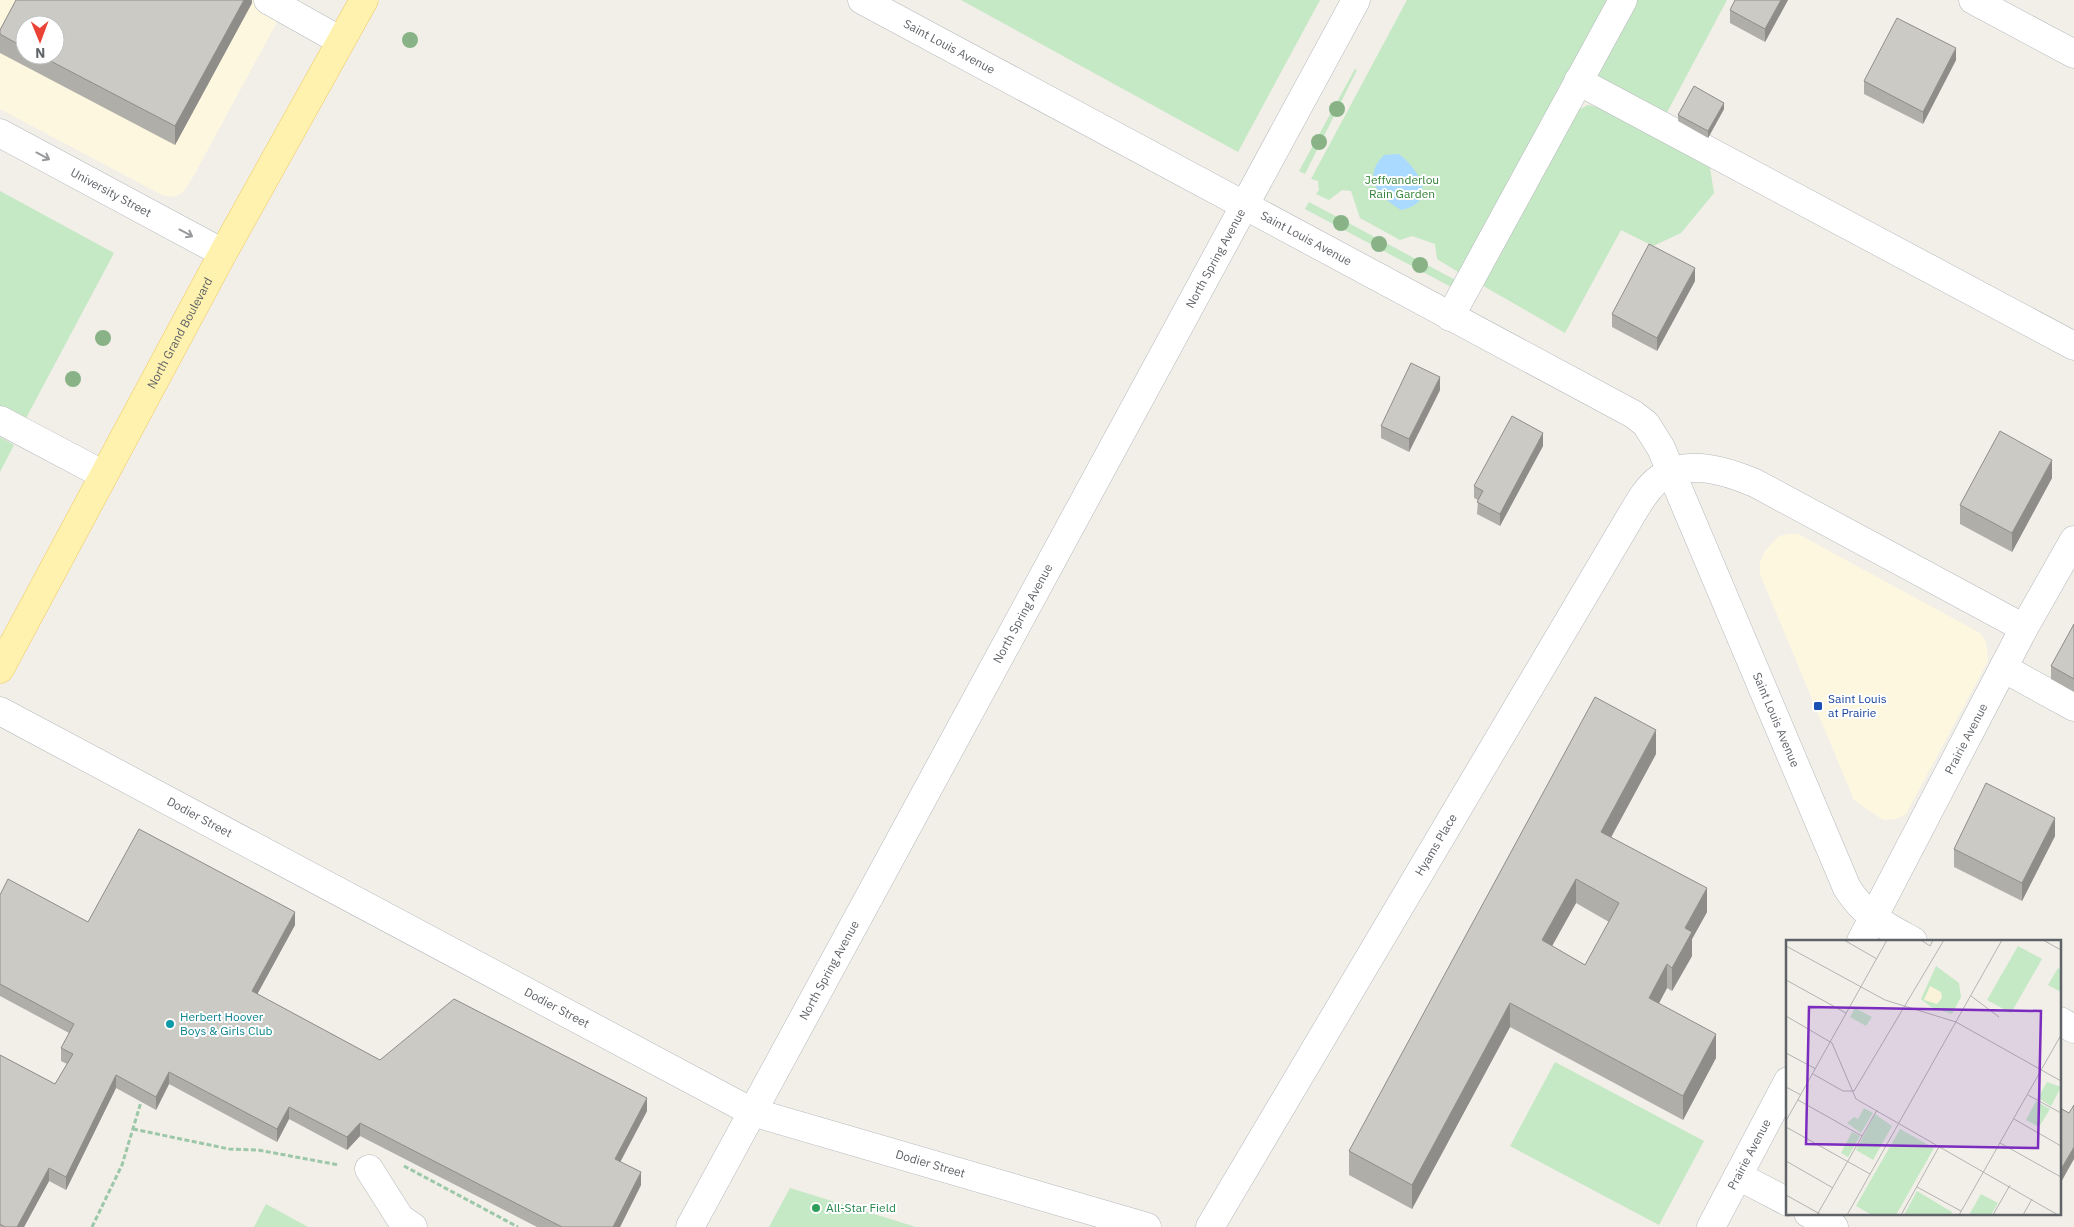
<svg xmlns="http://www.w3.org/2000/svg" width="2074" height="1227" font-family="'IBM Plex Sans',sans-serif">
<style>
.commercial{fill:#fef7e0;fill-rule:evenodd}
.green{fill:#c5e8c5}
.water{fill:#aadaff}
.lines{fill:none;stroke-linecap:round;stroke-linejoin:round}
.minor-casing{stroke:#b5b8bc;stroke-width:29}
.major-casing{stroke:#f2c960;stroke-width:29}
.path{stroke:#9cc7a9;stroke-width:3;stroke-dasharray:5 2.5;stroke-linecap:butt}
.minor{stroke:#fff;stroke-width:28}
.major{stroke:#fff2af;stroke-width:28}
.tree{fill:#89b387}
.wall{fill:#afaea9;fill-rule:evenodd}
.shaded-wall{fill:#8f8d8a}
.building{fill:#cccac5;stroke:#8f8d8a;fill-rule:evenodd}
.oneway{stroke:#979a9d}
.transit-dot{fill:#1a4fb4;stroke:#fff;stroke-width:2}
.culture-dot{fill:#0f9aa8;stroke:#fff;stroke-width:2}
.leisure-dot{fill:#2e9e5b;stroke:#fff;stroke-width:2}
.labels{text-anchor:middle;stroke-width:4;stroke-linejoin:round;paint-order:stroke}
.street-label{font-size:12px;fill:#5f6368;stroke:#fff}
.park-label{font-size:12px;fill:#348238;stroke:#fff}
.transit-label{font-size:12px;fill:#164399;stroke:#fff;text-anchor:start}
.culture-label{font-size:12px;fill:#0d838f;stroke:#fff;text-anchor:start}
.leisure-label{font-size:12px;fill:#27864d;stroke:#fff;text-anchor:start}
.inset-road{fill:none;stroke:#b3b3b1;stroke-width:1}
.view{fill:#7b2cbf;fill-opacity:0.15;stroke:#7b2cbf;stroke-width:2.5}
.inset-edge{fill:none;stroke:#5f6368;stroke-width:2.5}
</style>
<rect width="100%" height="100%" fill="#f1efe8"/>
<g class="commercial">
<path d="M0,0h289l-96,177 -10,15 -9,5 -12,-2 -162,-86zM25,25h30v30h-30z"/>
<path d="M1789,534h9l182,99 6,9 2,19 -82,153 -10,5 -13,1 -29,-20 -94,-226v-12l5,-11 14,-15z"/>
</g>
<g class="green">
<path d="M961,0h359l-82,152z"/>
<path d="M1407,0h204l-148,275 -26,-16 -2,-15 -23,-8 -12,4 -40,-22 -9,-27 -9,-1 -13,10 -13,-6 3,-4 -1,-9 -7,-2z"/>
<path d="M1636,0h91l-63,118 -64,-34 -5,-13z"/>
<path d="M1355,69l2,1 -52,104 -6,-3z"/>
<path d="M1588,105c38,8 88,42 122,63l4,25 -33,40 -28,13 -32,-16 -56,103 -85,-49 94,-172z"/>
<path d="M0,191l114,62 -89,167 -25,-14z"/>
<path d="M1309,202l152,81 -6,6 -150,-80z"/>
<path d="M0,437l14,8 -14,27z"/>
<path d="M1555,1062l149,79 -45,84 -149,-79z"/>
<path d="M790,1188l126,39h-147z"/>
<path d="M266,1204l42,23h-54z"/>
</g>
<path class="water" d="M1399,154c21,17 40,48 2,56 -22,-13 -40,-32 -17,-55z"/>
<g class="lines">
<g class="minor-casing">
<g id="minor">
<path d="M268,0l73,41"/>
<path id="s1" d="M862,0l771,414 13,10 15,24 186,440c18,28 37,37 66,53"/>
<path d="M1973,0l101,54"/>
<path d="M1578,81l496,265"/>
<path id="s2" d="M0,133l223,120"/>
<path d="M1450,317l173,-317"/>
<path d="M0,420l104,55"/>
<path d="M2003,668l71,39"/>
<path id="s3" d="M0,711l752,401 395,115"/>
<path id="s4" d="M1861,941l163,-313 50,-88"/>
<path d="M2060,1021l14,8"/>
<path d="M369,1169l31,49 13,9"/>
<path d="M1738,1176l50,26"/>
<path d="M1808,1213l26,14"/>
<path id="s5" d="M690,1227l666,-1227"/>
<path id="s6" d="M1210,1227l419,-708c8,-13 17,-31 30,-40 29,-21 67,-8 96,4l269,145"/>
<path id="s7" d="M1711,1227l77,-146"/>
</g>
</g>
<g class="major-casing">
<g id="major">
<path id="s8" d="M0,669l223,-416 141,-253"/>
</g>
</g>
<g class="path">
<path d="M133,1129l96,20 29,1 81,15"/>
<path d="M404,1166l114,61"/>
<path d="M92,1227l30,-62 19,-63"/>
</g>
<use href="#minor" class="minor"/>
<use href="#major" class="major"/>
</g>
<g class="tree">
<circle cx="410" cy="40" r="8"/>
<circle cx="1337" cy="109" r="8"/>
<circle cx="1319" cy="142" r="8"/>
<circle cx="1341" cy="223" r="8"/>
<circle cx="1379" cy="244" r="8"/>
<circle cx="1420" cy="265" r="8"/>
<circle cx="103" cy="338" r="8"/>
<circle cx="73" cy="379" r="8"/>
</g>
<g class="wall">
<path d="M16,0h236v3l-77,142 -175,-92v-23zM25,25h30v30h-30z"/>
<path d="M1788,0l-23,42 -35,-19v-13z"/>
<path d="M1956,60l-33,64 -59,-30v-13z"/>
<path d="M1724,109l-16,29 -30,-17v-6z"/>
<path d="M1695,281l-38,70 -45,-24v-13z"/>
<path d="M1440,390l-31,62 -28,-14v-12z"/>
<path d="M1543,446l-43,80 -23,-12 1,-14 -4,-2v-12z"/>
<path d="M2052,478l-40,74 -52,-28v-19z"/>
<path d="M2074,624v68l-23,-13v-13z"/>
<path d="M1656,754l-45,83 96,75 -15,27v17l-20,35 -5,-3 -8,15 57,55 -33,62 -173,-93 -98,182 -63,-34v-24zM1576,903l33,19 -24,43 -33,-19z"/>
<path d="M2055,836l-33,65 -68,-34v-18z"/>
<path d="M0,895l88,27 207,3 -38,69 123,66 267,51 -27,51 21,23 -21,42h-83l-177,-91 -13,14 -58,-31 -12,23 -108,-58 -13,26 -40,-22 -50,102 -17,-9 -25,46h-24v-172l55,29 12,-20 -6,-3v-13l8,-15 -69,-37z"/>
</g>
<g class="shaded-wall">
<path d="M244,0h8v3l-77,142v-19z"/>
<path d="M1781,0h7l-23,42v-13z"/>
<path d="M1956,48v12l-33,64v-12z"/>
<path d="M1724,103v6l-16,29v-7z"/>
<path d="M1695,268v13l-38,70v-13z"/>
<path d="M1440,377v13l-31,62v-13z"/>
<path d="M1543,433v13l-43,80v-12z"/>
<path d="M2052,460v18l-40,74v-19z"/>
<path d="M1656,730v24l-55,102v-24z"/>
<path d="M2055,818v18l-33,65v-18z"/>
<path d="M1576,879v24l-34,61v-24z"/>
<path d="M1707,888v24l-15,27v17l-20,35v-23l13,-40z"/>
<path d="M295,912v13l-43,79v-13z"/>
<path d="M1667,964v24l-18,34v-24z"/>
<path d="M1510,1003v24l-98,182v-24z"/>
<path d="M1716,1034v24l-33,62v-24z"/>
<path d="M169,1072v12l-13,26v-13z"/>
<path d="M116,1075v13l-50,102v-13z"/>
<path d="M647,1098v13l-32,61v-13z"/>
<path d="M289,1107v12l-12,23v-13z"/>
<path d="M360,1123v13l-13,14v-13z"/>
<path d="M2074,1147v12l-14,25v-13z"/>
<path d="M49,1168v13l-25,46h-7z"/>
<path d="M641,1172v13l-21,42h-7z"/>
</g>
<g class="building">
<path d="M16,0h228l-69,126 -136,-71h16v-30h-30v23l-25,-14v-4z"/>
<path d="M1735,0h46l-16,29 -35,-19z"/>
<path d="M1897,18l59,30 -33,64 -59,-31z"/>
<path d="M1694,86l30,17 -16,28 -30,-16z"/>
<path d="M1649,244l46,24 -38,70 -45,-24z"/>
<path d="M1411,363l29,14 -31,62 -28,-13z"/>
<path d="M1512,416l31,17 -43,81 -23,-12 6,-11 -9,-5z"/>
<path d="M2000,431l52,29 -40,73 -52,-28z"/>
<path d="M2074,624v55l-23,-13z"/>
<path d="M1595,697l61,33 -55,102 106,56 -22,40 7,4 -20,36 -5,-4 -18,34 67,36 -33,62 -173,-93 -98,182 -63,-34zM1576,879l43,24 -34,62 -43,-25z"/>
<path d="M1986,783l69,35 -33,65 -68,-34z"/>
<path d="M139,829l156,83 -43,79 128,69 74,-61 193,99 -32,61 26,13 -28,55h-51l-202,-104 -13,14 -58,-30 -12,22 -108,-57 -13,25 -40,-22 -50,102 -17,-9 -32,59h-12l-5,-3v-169l55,29 18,-30 -12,-6 13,-24 -74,-40v-89l8,-16 80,43z"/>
<path d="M2074,1105v42l-14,24v-63l9,5z"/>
</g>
<defs><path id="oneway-shaft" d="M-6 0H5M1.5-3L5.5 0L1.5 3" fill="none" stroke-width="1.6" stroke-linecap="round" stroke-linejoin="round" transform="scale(1.25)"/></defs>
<g class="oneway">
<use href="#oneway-shaft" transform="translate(43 156) rotate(28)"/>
<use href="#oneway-shaft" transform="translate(186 233) rotate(28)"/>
</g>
<rect class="transit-dot" x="1813" y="701" width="10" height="10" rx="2.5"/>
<circle class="culture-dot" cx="170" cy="1024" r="5"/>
<circle class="leisure-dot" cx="816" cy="1208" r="5"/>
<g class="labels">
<g class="street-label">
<text dy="4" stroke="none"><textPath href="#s1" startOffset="99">Saint Louis Avenue</textPath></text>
<text dy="4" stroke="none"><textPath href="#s2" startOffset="126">University Street</textPath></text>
<text dy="4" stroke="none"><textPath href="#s1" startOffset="504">Saint Louis Avenue</textPath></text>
<text dy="4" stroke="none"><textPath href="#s5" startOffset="1102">North Spring Avenue</textPath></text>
<text dy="4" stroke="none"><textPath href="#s8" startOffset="381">North Grand Boulevard</textPath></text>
<text dy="4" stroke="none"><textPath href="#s5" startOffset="698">North Spring Avenue</textPath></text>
<text dy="4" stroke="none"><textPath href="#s1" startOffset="1215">Saint Louis Avenue</textPath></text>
<text dy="4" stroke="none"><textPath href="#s4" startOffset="228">Prairie Avenue</textPath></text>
<text dy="4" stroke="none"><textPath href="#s3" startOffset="226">Dodier Street</textPath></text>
<text dy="4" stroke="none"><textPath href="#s6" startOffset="444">Hyams Place</textPath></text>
<text dy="4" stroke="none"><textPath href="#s5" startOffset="292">North Spring Avenue</textPath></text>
<text dy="4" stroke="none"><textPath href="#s3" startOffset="631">Dodier Street</textPath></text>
<text dy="4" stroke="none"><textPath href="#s7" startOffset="82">Prairie Avenue</textPath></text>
<text dy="4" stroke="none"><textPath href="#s3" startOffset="1038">Dodier Street</textPath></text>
</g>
<g class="park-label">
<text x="1402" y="184">Jeffvanderlou<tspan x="1402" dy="14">Rain Garden</tspan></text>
</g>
<g class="transit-label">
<text x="1828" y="703">Saint Louis<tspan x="1828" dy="14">at Prairie</tspan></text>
</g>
<g class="culture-label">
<text x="180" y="1021">Herbert Hoover<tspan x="180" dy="14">Boys &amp; Girls Club</tspan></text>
</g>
<g class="leisure-label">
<text x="826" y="1212">All-Star Field</text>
</g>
</g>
<g transform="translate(1786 940)">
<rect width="275" height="275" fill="#f1efe8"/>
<path d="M232,6l24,13 -31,54 -24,-13zM150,26l23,17 2,14 -9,17 -21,-7 -10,-8zM272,28l3,2v22l-13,-7zM69,68l17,9 -6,9 -16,-9zM261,142l14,5 -10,19 -13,-8zM250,161l14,8 -11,18 -13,-7zM78,168l9,5 -12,20 -14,-10 7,-6 4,2zM89,174l17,12 -19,34 -17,-10zM114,189l34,19 -38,67h-24l-16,-9zM66,192l8,4 -12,21 -7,-4zM131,251l35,21 -1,3h-47zM195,254l17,9 -7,12h-22z" fill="#c5e8c5"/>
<path d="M144,46l11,6 1,6 -5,6 -13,-4z" fill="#fbf3d9"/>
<path class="inset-road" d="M58,0l33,19M135,0l9,6 3,-6M257,0l18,10M0,6l99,54 71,22 105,59M0,40l60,33M185,56l28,21M0,76l46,27 24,56 202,116M0,113l30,16M27,134l30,17h11l90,-151M0,147l15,8M242,155l33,18M12,160l64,36M228,179l47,27M0,181l101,-181M0,187l84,47M214,203l61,34M0,221l47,27M131,247l44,24M0,255l34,19M31,275l60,-105M61,275l155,-275M115,275l39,-70M173,275l102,-180M207,275l17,-30M237,275l9,-16"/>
<path class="view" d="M23,67l232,4 -3,137 -232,-4z"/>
<rect width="275" height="275" class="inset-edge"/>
</g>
<g transform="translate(40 40) rotate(179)"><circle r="24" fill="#ffffff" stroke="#bfc1c3"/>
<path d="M0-4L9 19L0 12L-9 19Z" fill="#ea4335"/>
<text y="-8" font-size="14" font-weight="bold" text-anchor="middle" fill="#5f6368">N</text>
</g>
</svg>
